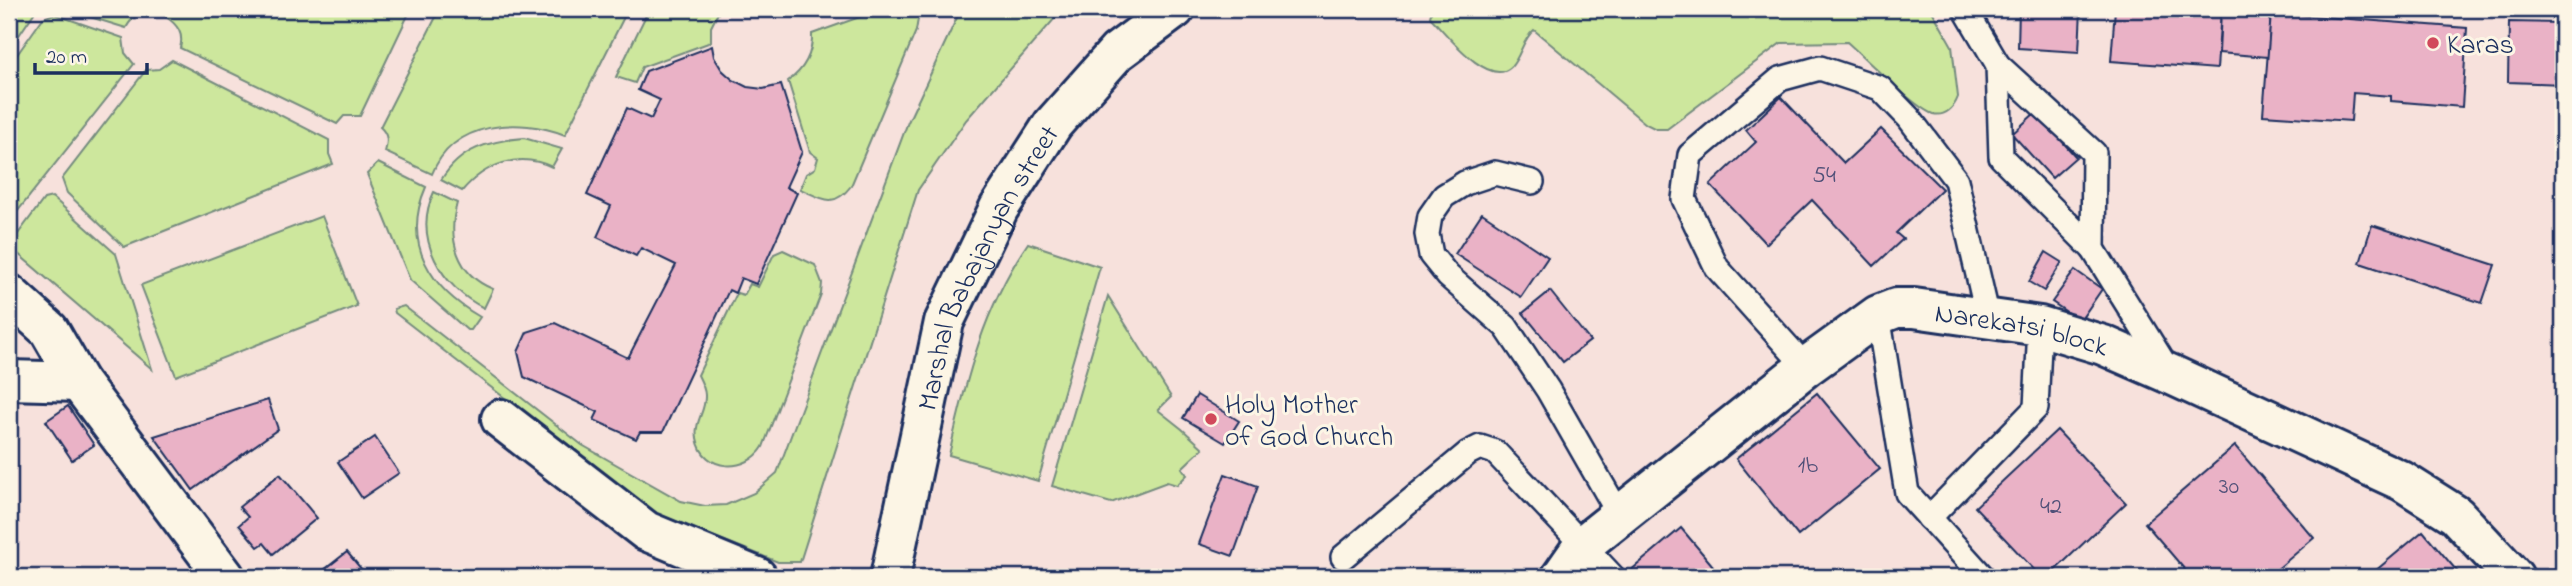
<svg xmlns="http://www.w3.org/2000/svg" width="2572" height="586" font-family="'Indie Flower',sans-serif">
<style>
.green{fill:#cde79d;stroke:#748b7e;stroke-width:2}
.building{fill:#eab2c6;stroke:#1b2f5e;stroke-width:2}
.lines{fill:none;stroke-linecap:round;stroke-linejoin:round}
.service-casing{stroke:#1b2f5e;stroke-width:28}
.minor-casing{stroke:#1b2f5e;stroke-width:44}
.secondary-casing{stroke:#1b2f5e;stroke-width:44}
.service{stroke:#fcf5e5;stroke-width:23}
.minor{stroke:#fcf5e5;stroke-width:38}
.secondary{stroke:#fcf5e5;stroke-width:38}
.poi-dot{fill:#d1495b;stroke:#fcf5e5;stroke-width:2.5}
.labels{text-anchor:middle;stroke-width:6;stroke-linejoin:round;paint-order:stroke}
.number-label{font-size:24px;fill:#4f5078}
.poi-label{font-size:28px;fill:#1b2f5e;stroke:#fcf5e5;text-anchor:start}
.street-label{font-size:28px;fill:#1b2f5e;stroke:#fcf5e5}
</style>
<rect width="100%" height="100%" fill="#f7e1dc"/>
<filter id="ink" filterUnits="userSpaceOnUse"><feTurbulence type="fractalNoise" baseFrequency=".0143" numOctaves="2"/><feDisplacementMap in="SourceGraphic" scale="14" xChannelSelector="R" yChannelSelector="G"/><feConvolveMatrix kernelMatrix="1 2 1 2 8 2 1 2 1" color-interpolation-filters="sRGB"/></filter>
<g filter="url(#ink)">
<g class="green">
<path d="M9,9h24l1,4 -25,37z"/>
<path d="M64,9h92v4c-13,-4 -24,4 -30,15z"/>
<path d="M168,9h243l-51,107h-16l-7,8 -157,-76c4,-14 -2,-23 -14,-31z"/>
<path d="M440,9h188l-63,126c-46,-18 -112,-14 -133,39l-47,-22c3,-10 3,-18 -5,-25z"/>
<path d="M649,9h71l-9,18v15l-69,25 -7,16 -19,-6z"/>
<path d="M882,9h31l5,10 -2,12 -65,155c-18,23 -28,13 -51,3l6,-15 9,-6 3,-10 -8,-6 -22,-71c16,-11 25,-28 24,-47z"/>
<path d="M961,9h102l-97,111 -48,70 -118,372h-22l-126,-50 -257,-199 -1,-4 10,-3 178,139 99,56 24,5 21,-1 28,-12 23,-20 131,-351z"/>
<path d="M1432,9h499l21,37 6,51c-4,11 -13,20 -25,17 -19,-7 -68,-56 -86,-72l-66,1 -114,86h-11l-10,-5 -112,-94c-12,10 -13,26 -23,37 -23,22 -66,-35 -81,-50z"/>
<path d="M54,14l69,24 2,15 9,11 -125,158v-156l34,-48z"/>
<path d="M172,60l157,80v14l4,10 -209,83 -57,-54 -5,-14 84,-109 13,-1z"/>
<path d="M524,138l38,11 -10,18c-33,-16 -67,-3 -90,24l-21,-11c20,-32 48,-39 83,-42z"/>
<path d="M378,163l48,24c-25,57 5,102 54,130l-9,13h-4l-57,-50 -43,-106z"/>
<path d="M434,192l23,11c-10,35 0,72 36,86l-9,19c-42,-20 -72,-70 -50,-116z"/>
<path d="M52,197l64,57 36,115 -143,-123 35,-47z"/>
<path d="M322,216l35,90 -181,70 -35,-91z"/>
<path d="M1028,243l72,24 -62,214 -89,-26c17,-76 35,-148 79,-212z"/>
<path d="M783,250l32,15 7,18 -1,11 -58,153c-16,26 -60,26 -66,-9 -3,-16 9,-27 8,-43 0,-6 -4,-14 -7,-20l39,-82 7,2 6,-11 8,3 16,-33z"/>
<path d="M1108,296l63,101 -13,13 24,19 21,19 -21,20 5,7 -10,10 -10,-3 -56,21 -59,-17z"/>
</g>
<g class="building">
<path d="M2019,9h62l-2,43 -61,-4z"/>
<path d="M2115,9l106,1 -4,59 -106,-8z"/>
<path d="M2221,10l50,3 -3,44 -49,-4z"/>
<path d="M2271,13l196,15 -5,79 -71,-6v-5l-38,-3 -2,28 -88,-6z"/>
<path d="M2509,22l54,1v61l-55,-2z"/>
<path d="M712,46l2,11 8,13 11,10 14,7 16,2 18,-4 21,67 -16,35 11,6 -41,91 -15,-6 -6,15 -6,-3 -66,142h-23l-4,7 -42,-19 4,-8 -74,-35 -6,-25 9,-20 28,-9 73,35 48,-93 -35,-17 -5,8 -39,-19 14,-31 -24,-11 40,-87 24,11 9,-19 -22,-10 8,-19z"/>
<path d="M1781,97l63,66 37,-34 61,60 -46,44 7,6 -29,27 -62,-66 -46,44 -56,-59 46,-43 -10,-12z"/>
<path d="M2036,112l40,45 -24,21 -40,-44z"/>
<path d="M1482,213l66,44 -27,40 -66,-43z"/>
<path d="M2372,225l123,40 -13,38 -122,-40z"/>
<path d="M2046,252l16,10 -18,29 -15,-9z"/>
<path d="M2075,270l27,19 -22,32 -28,-19z"/>
<path d="M1550,291l40,50 -27,21 -40,-49z"/>
<path d="M1817,393l63,76 -82,67 -62,-77z"/>
<path d="M1197,395l42,26 -14,22 -42,-25z"/>
<path d="M268,400l10,29 -85,61 -39,-54z"/>
<path d="M68,406l26,39 -22,15 -26,-39z"/>
<path d="M2057,430l69,73 -78,74h-7l-66,-70z"/>
<path d="M375,437l24,36 -37,25 -24,-36z"/>
<path d="M2235,446l79,92 -46,39h-77l-46,-54z"/>
<path d="M280,474l37,44 -44,36 -9,-11 -6,4 -19,-22 9,-8 -9,-10z"/>
<path d="M1225,474l33,12 -25,70 -34,-12z"/>
<path d="M1681,528l32,38 -13,11h-67l-4,-5z"/>
<path d="M2423,531l39,46h-94z"/>
<path d="M347,552l21,25h-53z"/>
</g>
<g class="lines">
<g class="service-casing">
<g id="service">
<path d="M1965,9l33,56 96,88 -1,96 77,124"/>
<path d="M1998,65l3,92 92,92"/>
<path d="M1532,182l-37,-9 -30,10 -21,13 -14,20 -3,18 4,21 17,21 58,51 42,63 72,126"/>
<path d="M1878,315l29,178 76,84"/>
<path d="M1806,367l-89,-99 -33,-69 6,-44 90,-76 40,-11 60,20 29,30 47,62 32,138"/>
<path d="M1929,518l107,-110 4,-82"/>
<path d="M1343,557l125,-104 12,-6 15,5 118,125"/>
</g>
</g>
<g class="minor-casing">
<g id="minor">
<path d="M9,294l40,36 30,52 146,195"/>
<path d="M9,380l70,2"/>
<path d="M501,419l145,112 111,46"/>
<path id="s1" d="M1561,577l23,-33 222,-177 72,-52 18,-7h18l126,18 63,19 69,30 230,106 54,34 58,62"/>
</g>
</g>
<g class="secondary-casing">
<g id="secondary">
<path id="s2" d="M890,577l54,-255 55,-114 54,-84 64,-72 58,-43"/>
</g>
</g>
<use href="#service" class="service"/>
<use href="#minor" class="minor"/>
<use href="#secondary" class="secondary"/>
</g>
</g>
<g class="poi-dot">
<circle cx="2433" cy="43" r="7"/>
<circle cx="1211" cy="419" r="7"/>
</g>
<g class="labels">
<g class="number-label">
<text x="1824" y="182">54</text>
<text x="1808" y="472">1b</text>
<text x="2229" y="493">30</text>
<text x="2051" y="513">42</text>
</g>
<g class="poi-label">
<text x="2447" y="53">Karas</text>
<text x="1225" y="413">Holy Mother<tspan x="1225" dy="32">of God Church</tspan></text>
</g>
<g class="street-label">
<text dy="10" stroke="none"><textPath href="#s2" startOffset="327">Marshal Babajanyan street</textPath></text>
<text dy="10" stroke="none"><textPath href="#s1" startOffset="560">Narekatsi block</textPath></text>
</g>
</g>
<rect width="2572" height="586" fill="none" stroke="#fcf5e5" stroke-width="35"/>
<rect x="18" y="18" width="2537" height="551" fill="none" stroke="#1b2f5e" stroke-width="2.5" filter="url(#ink)"/>
<path d="M35 63v10h112v-10" fill="none" stroke="#1b2f5e" stroke-width="3.5"/>
<text x="46" y="63" font-size="21" fill="#1b2f5e" stroke="#fcf5e5" stroke-width="5" paint-order="stroke">20 m</text>
</svg>
